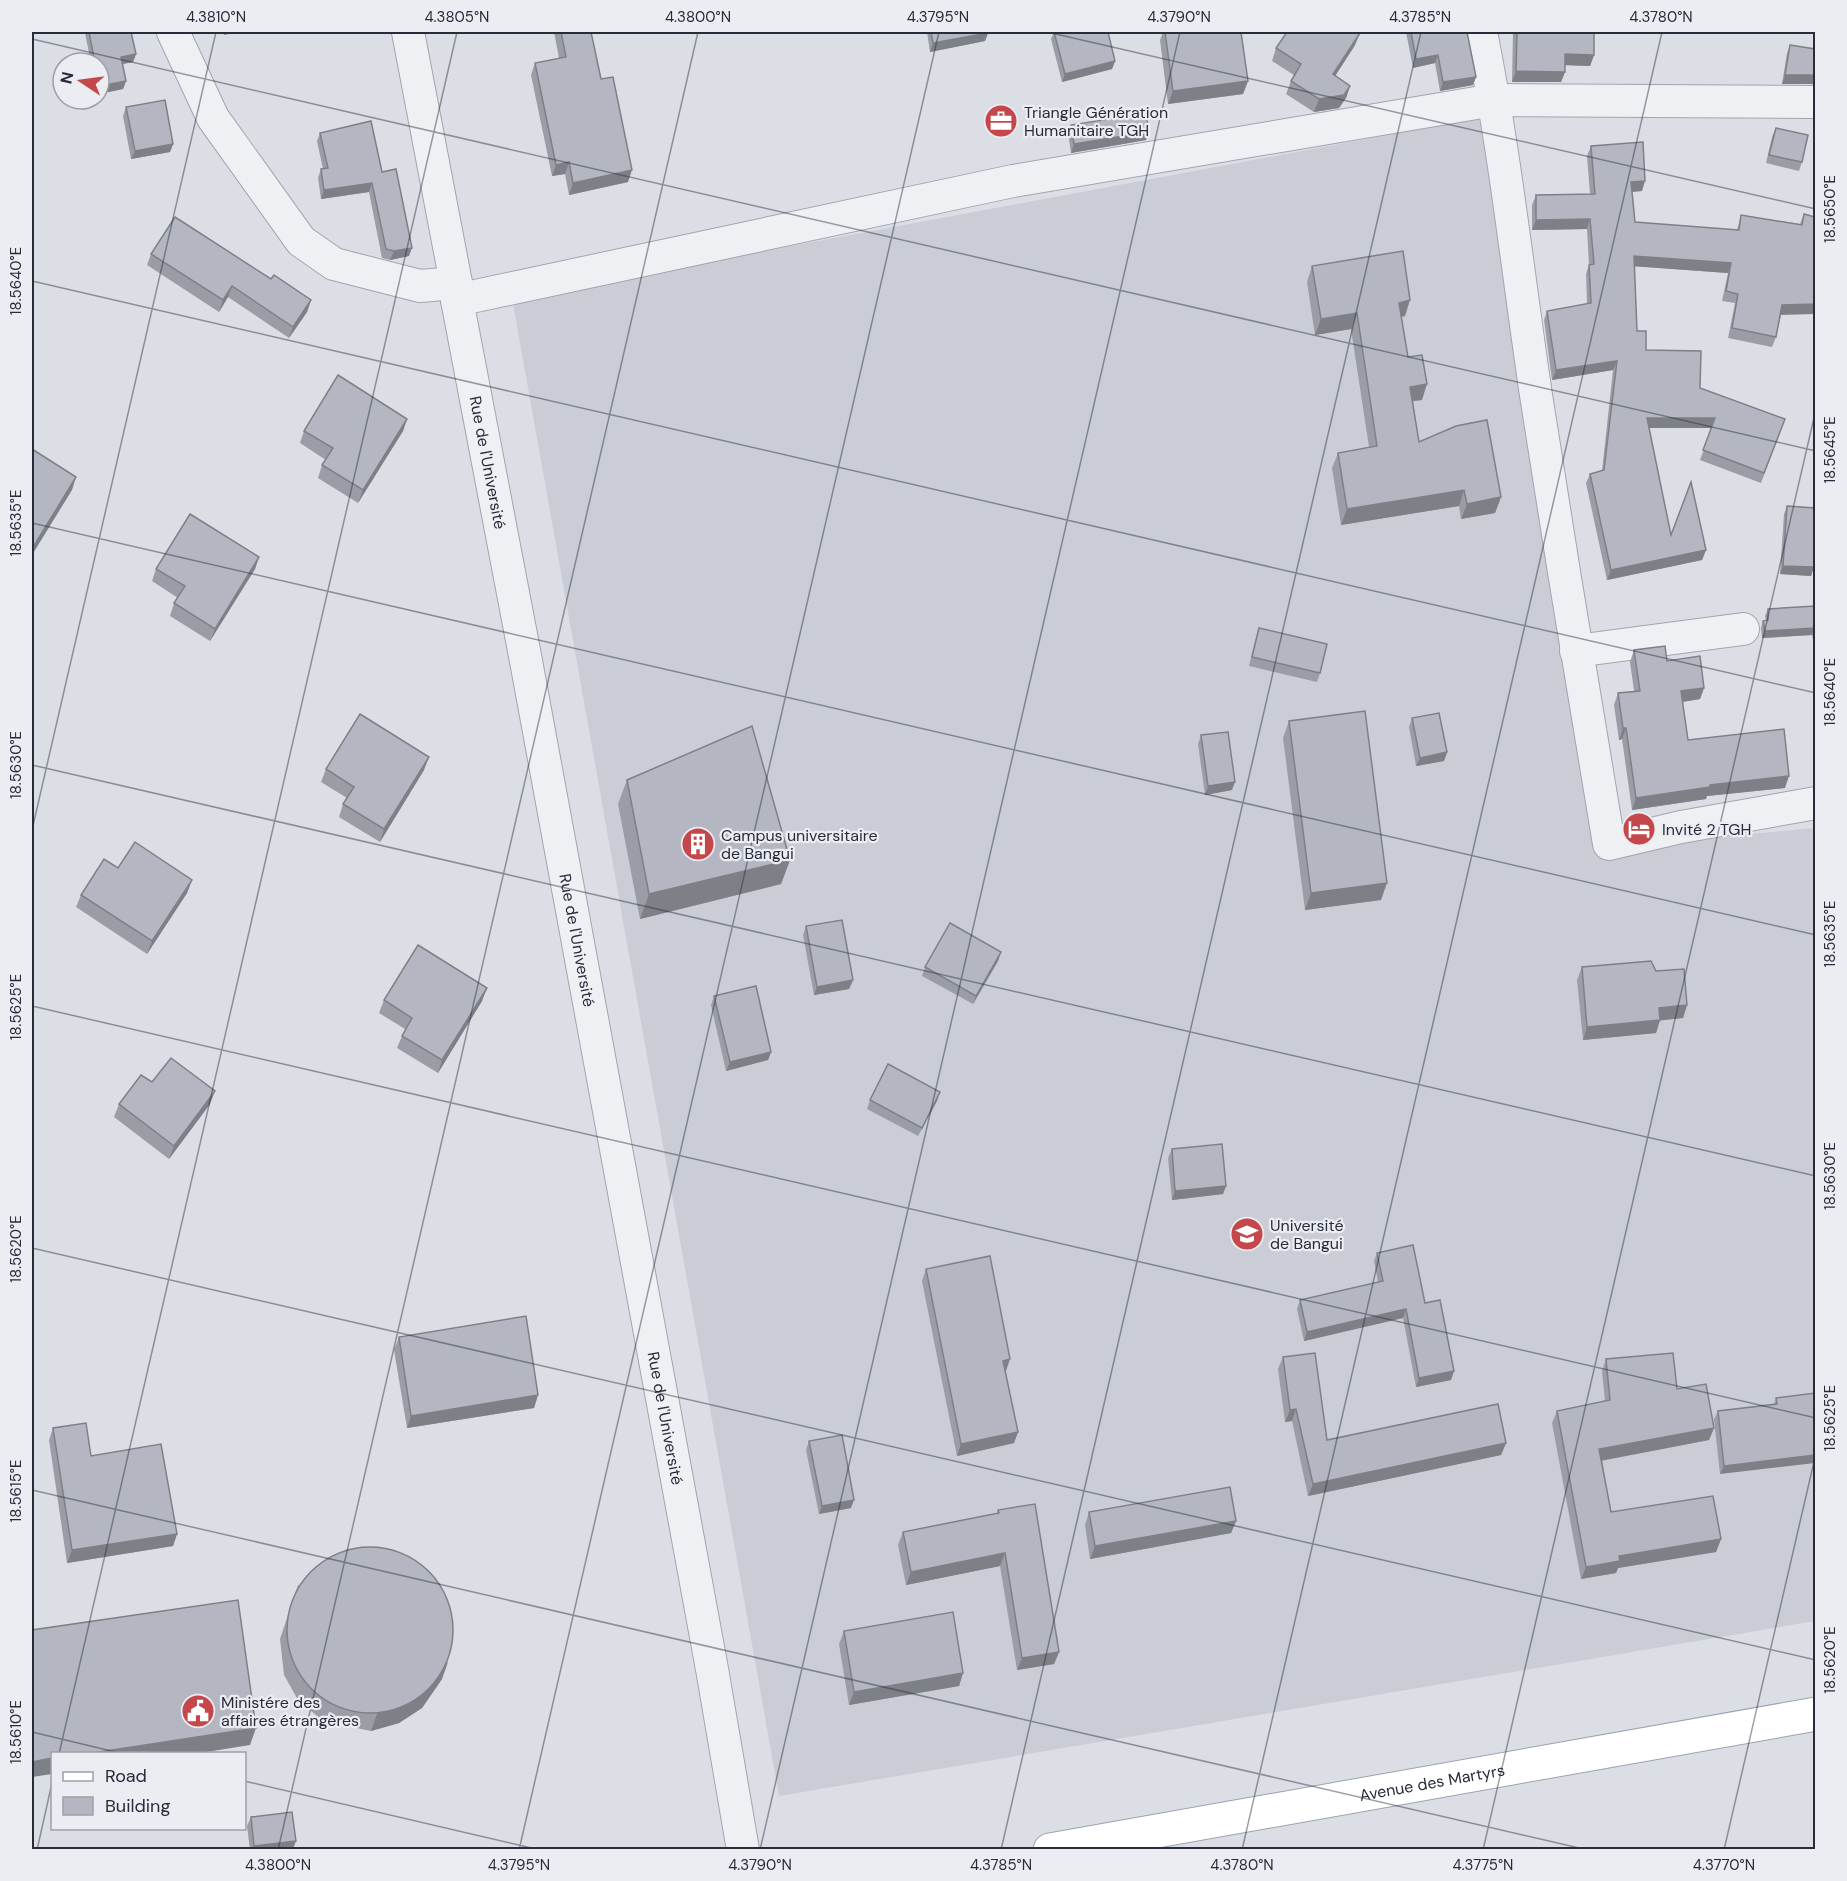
<svg xmlns="http://www.w3.org/2000/svg" width="1847" height="1881" font-family="'DM Sans',sans-serif">
<style>
.built{fill:#cacdd6}
.lines{fill:none;stroke-linecap:round;stroke-linejoin:round}
.minor-casing{stroke:#a2a5ae;stroke-width:34}
.major-casing{stroke:#9ca2b0;stroke-width:35}
.minor{stroke:#eef0f4;stroke-width:32}
.major{stroke:#fff;stroke-width:33}
.wall{fill:#9b9da6}
.shaded-wall{fill:#7e8087}
.building{fill:#b4b7c1;stroke:#7e8087;stroke-width:1.5}
.ticks{fill:none;stroke:#272c3a;stroke-width:1.5;stroke-opacity:0.45}
.labels{text-anchor:middle;stroke-width:4.5;stroke-linejoin:round;paint-order:stroke}
.poi-label{font-size:16px;fill:#272c3a;stroke:#ebedf3;text-anchor:start}
.street-label{font-size:16px;fill:#272c3a;stroke:#ebedf3}
.neatline{fill:none;stroke:#272c3a;stroke-width:2}
.ticks-label{font-size:15px;text-anchor:middle;fill:#272c3a}
</style>
<rect width="100%" height="100%" fill="#dcdee5"/>
<path class="built" d="M1490,116l108,732 217,-20v793l-1036,175 -267,-1498z"/>
<g class="lines">
<g class="minor-casing">
<g id="minor">
<path d="M173,32l40,86 88,123 33,23 86,22 36,-3"/>
<path id="s1" d="M408,32l48,251 1,17 69,361 186,1008 31,181"/>
<path d="M1481,32c24,120 37,242 55,363 23,150 48,299 73,449l72,-17 135,-24"/>
<path d="M457,300l556,-119 481,-81 322,2"/>
<path d="M1576,651l167,-22"/>
</g>
</g>
<g class="major-casing">
<g id="major">
<path id="s2" d="M1050,1850l766,-136"/>
</g>
</g>
<use href="#minor" class="minor"/>
<use href="#major" class="major"/>
</g>
<g class="wall">
<path d="M86,32h45l5,22 -3,8 -11,2 4,17 -3,8 -24,5v-31h-8l-6,-30z"/>
<path d="M554,32h37l10,47 27,103 -59,13 -4,-21 -13,2 -21,-101 4,-12 24,-5z"/>
<path d="M927,32h61v1l-3,8 -55,11z"/>
<path d="M1054,32h54l7,29 -3,8 -50,13 -11,-43z"/>
<path d="M1163,32h78l7,49 -5,13 -75,10 -8,-64z"/>
<path d="M1406,32h61l9,45 -3,8 -33,6 -5,-28 -22,5z"/>
<path d="M1513,32h81v23l-4,11 -25,-1v7l-4,10h-49z"/>
<path d="M1355,45l-20,31 15,10 -4,12 -7,10 -25,4 -28,-18 5,-13 3,-6 -22,-14 4,-13z"/>
<path d="M1790,45l24,39h-32l5,-31z"/>
<path d="M126,107l47,37 -3,8 -39,7 -8,-43z"/>
<path d="M1071,125l75,15 -75,13 -3,-20z"/>
<path d="M1776,128l26,34 -3,9 -33,-8 6,-26z"/>
<path d="M320,133l62,39 27,84 -19,4 -8,-2 -13,-66 -48,7 -3,-21 3,-9h2l-6,-28z"/>
<path d="M1591,146l51,45 -10,1 3,30 102,8 4,-15 59,9 4,-10 -28,123 -4,10 -44,-9 7,-35 -13,-2 6,-28 -94,-7 3,65 9,19 54,38 85,31 -24,64 -61,-23 12,-32h-63l22,107 35,15 -4,10 -95,20 -21,-97 4,-9 12,-3 11,-101 -61,10 -8,-60 3,-9 40,-7 -1,-30 3,-9 -2,-36 -55,1v-25l4,-10 54,-1 -3,-38z"/>
<path d="M151,254l120,25 40,21 -4,12 -18,26 -61,-41 -9,15 -72,-47z"/>
<path d="M1312,266l93,50 -4,1 7,40 14,43 -9,1 6,41 82,55 -6,16 -34,6 -2,-13 -118,19 -9,-57 6,-15 31,-6 -18,-118 -36,6 -8,-53z"/>
<path d="M407,419l-4,12 -45,72 -40,-25 4,-13 4,-5 -26,-17 4,-12z"/>
<path d="M1787,506l27,61 -3,9 -31,-2 4,-60z"/>
<path d="M259,557l-4,12 -45,72 -40,-25 4,-13 4,-5 -26,-17 4,-12z"/>
<path d="M1815,606v44l-3,-15 -50,3 -1,-10 2,-7 3,-1 -1,-4 3,-7z"/>
<path d="M1259,628l61,45 -3,9 -68,-16 7,-29z"/>
<path d="M1634,650l33,11 37,27 -4,11 -18,3 6,38 97,48 -78,8 -1,3 -74,11 -10,-71 -3,1 -5,-35 4,-12 16,-2 -4,-29z"/>
<path d="M1412,718l35,34 -3,9 -28,5 -7,-39z"/>
<path d="M1289,721l92,179 -76,10 -22,-172z"/>
<path d="M1201,735l31,55 -27,5 -7,-51z"/>
<path d="M326,769l98,1 -44,72 -41,-25 4,-13 4,-6 -26,-16z"/>
<path d="M627,780l163,80 -9,24 -141,35 -22,-115z"/>
<path d="M192,880l-5,13 -40,61 -71,-47 5,-12z"/>
<path d="M806,926l47,54 -4,9 -35,6 -11,-60z"/>
<path d="M1001,952l-3,9 -25,43 -51,-28 3,-9z"/>
<path d="M1582,967l74,4 31,34 -4,13 -23,2 -4,13 -73,7 -6,-60z"/>
<path d="M714,996l57,56 -3,8 -42,11 -15,-66z"/>
<path d="M384,1000l98,1 -44,72 -41,-25 5,-12 3,-7 -26,-16z"/>
<path d="M152,1082l58,22 -41,55 -55,-42 5,-13z"/>
<path d="M870,1100l67,1 -19,35 -51,-27z"/>
<path d="M1172,1149l54,37 -3,8 -51,6 -4,-42z"/>
<path d="M1377,1253l48,50 29,68 -3,9 -35,7 -13,-69 -99,23 -7,-32 3,-9 78,-18 -4,-21z"/>
<path d="M926,1269l80,102h-1l13,61 -4,11 -57,13 -35,-175z"/>
<path d="M399,1337l139,58 -4,13 -127,20 -13,-78z"/>
<path d="M1283,1357l44,83 179,3 -5,12 -193,41 -16,-75 -7,1 -7,-53z"/>
<path d="M1606,1359l71,30 37,39 -5,12 -107,20 9,52 110,27 -5,13 -98,16 -2,5 -35,6 -29,-156 5,-12 48,-10 -3,-30z"/>
<path d="M1815,1393l-95,81 -6,-55 4,-8 56,-7 2,-6z"/>
<path d="M53,1428l38,28 86,78 -4,12 -106,17 -18,-123z"/>
<path d="M809,1441l42,67 -32,6 -13,-64z"/>
<path d="M998,1510l61,142 -5,12 -37,6 -17,-104 -94,19 -8,-40 5,-13 94,-19z"/>
<path d="M1089,1512l147,9 -5,12 -141,26 -5,-34z"/>
<path d="M298,1585l144,94 -20,29 -23,15 -28,8 -48,-10 -25,-21 -14,-25 -4,-36z"/>
<path d="M844,1631l119,42 -4,13 -110,19 -10,-61z"/>
<path d="M251,1817l42,32 -43,1 -3,-24z"/>
</g>
<g class="shaded-wall">
<path d="M225,32h14l-15,3z"/>
<path d="M988,33l-3,8 -55,11 3,-9z"/>
<path d="M1360,33l-5,12 -27,42 5,-13z"/>
<path d="M136,54l-3,8 -15,3 3,-8z"/>
<path d="M1565,54l29,1 -4,11 -29,-1z"/>
<path d="M1438,55l-3,8 -22,5 3,-9z"/>
<path d="M1115,61l-3,8 -50,13 3,-8z"/>
<path d="M1516,71l49,1 -4,10h-49z"/>
<path d="M1785,75h30v4l-1,5h-32z"/>
<path d="M1476,77l-3,8 -33,6 3,-9z"/>
<path d="M126,81l-3,8 -24,5 1,-8z"/>
<path d="M1248,81l-5,13 -75,10 5,-13z"/>
<path d="M1350,86l-4,12 -7,10 -25,4 5,-13z"/>
<path d="M1149,132l-3,8 -75,13 3,-9z"/>
<path d="M173,144l-3,8 -39,7 4,-8z"/>
<path d="M569,162l-4,12 -13,2 4,-11z"/>
<path d="M632,170l-4,12 -59,13 4,-12z"/>
<path d="M1645,181l-3,10 -15,1 4,-10z"/>
<path d="M372,183l-3,9 -48,7 3,-9z"/>
<path d="M1590,219l-3,10 -55,1 4,-10z"/>
<path d="M412,248l-3,8 -19,4 4,-9z"/>
<path d="M1634,256l97,7 -3,10 -98,-7z"/>
<path d="M232,286l-4,11 -9,15 4,-12z"/>
<path d="M311,300l-4,12 -18,26 4,-11z"/>
<path d="M1410,300l-5,16 -12,2 6,-15z"/>
<path d="M1815,304v10l-36,1 3,-10z"/>
<path d="M1357,313l-6,16 -36,6 6,-16z"/>
<path d="M1617,361l-4,9 -61,10 4,-10z"/>
<path d="M1427,384l-5,16 -17,2 5,-15z"/>
<path d="M1647,418h68l-3,10h-69z"/>
<path d="M407,419l-4,12 -45,72 5,-13z"/>
<path d="M76,477l-4,13 -40,65v-6z"/>
<path d="M1464,490l-5,16 -118,19 6,-16z"/>
<path d="M1501,497l-6,16 -34,6 6,-15z"/>
<path d="M1706,550l-4,10 -95,20 4,-10z"/>
<path d="M259,557l-4,12 -45,72 5,-12z"/>
<path d="M1783,566l31,1 -3,9 -31,-2z"/>
<path d="M1814,628l-2,7 -50,3 3,-7z"/>
<path d="M1704,688l-4,11 -24,4 5,-12z"/>
<path d="M1623,728h3l-4,11 -3,1z"/>
<path d="M1447,752l-3,9 -28,5 4,-8z"/>
<path d="M429,757l-5,13 -44,72 4,-13z"/>
<path d="M1789,776l-4,12 -78,8 -1,3 -74,11 4,-12 74,-13z"/>
<path d="M1235,782l-3,8 -27,5 3,-9z"/>
<path d="M790,860l-9,24 -141,35 9,-25z"/>
<path d="M192,880l-5,13 -40,61 5,-13z"/>
<path d="M1387,883l-6,17 -76,10 6,-17z"/>
<path d="M1001,952l-3,9 -25,43 3,-8z"/>
<path d="M853,980l-4,9 -35,6 3,-8z"/>
<path d="M487,988l-5,13 -44,72 4,-13z"/>
<path d="M1687,1005l-4,13 -28,3 4,-13z"/>
<path d="M1660,1020l-4,13 -73,7 4,-13z"/>
<path d="M771,1052l-3,8 -42,11 4,-9z"/>
<path d="M215,1091l-5,13 -41,55 5,-13z"/>
<path d="M940,1092l-3,9 -19,35z"/>
<path d="M1226,1186l-3,8 -51,6 3,-9z"/>
<path d="M1406,1309l-3,9 -99,23 3,-9z"/>
<path d="M1010,1359l-4,12 -7,1 4,-11z"/>
<path d="M1454,1371l-3,9 -35,7 3,-9z"/>
<path d="M538,1395l-4,13 -127,20 4,-12z"/>
<path d="M1296,1409l-4,12 -7,1 5,-12z"/>
<path d="M1714,1428l-5,12 -114,22 4,-13z"/>
<path d="M1018,1432l-4,11 -57,13 4,-12z"/>
<path d="M1506,1443l-5,12 -193,41 5,-12z"/>
<path d="M1815,1455v8l-95,11 4,-8z"/>
<path d="M854,1500l-3,8 -32,6 3,-8z"/>
<path d="M1236,1521l-5,12 -141,26 5,-13z"/>
<path d="M177,1534l-4,12 -106,17 5,-13z"/>
<path d="M1721,1539l-5,13 -98,16 -2,5 -35,6 5,-12 33,-11z"/>
<path d="M1005,1553l-5,13 -94,19 5,-13z"/>
<path d="M1059,1652l-5,12 -37,6 5,-12z"/>
<path d="M448,1662l-6,17 -20,29 -23,15 -28,8 6,-17z"/>
<path d="M963,1673l-4,13 -110,19 5,-13z"/>
<path d="M256,1728l-6,17 -56,9h-108z"/>
<path d="M52,1758v16l-20,3v-15z"/>
<path d="M296,1841l-3,8 -40,1 1,-4z"/>
</g>
<g class="building">
<path d="M89,32h42l5,22 -15,3 5,24 -26,5 -1,-23h-4z"/>
<path d="M561,32h30l10,47 12,-2 19,93 -59,13 -4,-21 -13,3 -21,-102 31,-6z"/>
<path d="M931,32h57v1l-55,10z"/>
<path d="M1054,32h54l7,29 -50,13z"/>
<path d="M1165,32h76l7,49 -75,10z"/>
<path d="M1287,32h71l2,1 -27,41 17,12 -6,9 -25,4 -28,-18 10,-17 -25,-16z"/>
<path d="M1411,32h56l9,45 -33,5 -5,-27 -22,4z"/>
<path d="M1517,32h77v23l-29,-1v18l-49,-1z"/>
<path d="M1790,45l25,4v26h-30z"/>
<path d="M165,100l8,44 -38,7 -9,-44z"/>
<path d="M1146,113l3,19 -75,12 -3,-19z"/>
<path d="M371,121l11,51 14,-3 16,79 -18,3 -8,-2 -14,-66 -48,7 -3,-21 7,-1 -8,-35z"/>
<path d="M1776,128l32,7 -6,27 -33,-7z"/>
<path d="M1643,142l2,39 -14,1 4,40 104,8 2,-15 61,10 2,-11 11,3v87l-33,1 -6,32 -44,-9 6,-34 -12,-3 5,-28 -97,-7 3,75h9v19l55,1 -1,37 85,31 -21,54 -61,-23 12,-32h-68l24,117 20,-53 15,68 -95,20 -21,-96 14,-4 13,-109 -61,9 -9,-59 44,-8 -2,-38 5,-1 -4,-45 -54,1v-25l59,-1 -4,-48z"/>
<path d="M175,217l96,62 3,-4 37,25 -18,27 -61,-41 -9,14 -72,-46z"/>
<path d="M1403,251l7,49 -11,3 9,54 14,-2 5,29 -17,3 9,55 37,-16 31,-6 14,77 -34,7 -3,-14 -117,19 -9,-56 39,-7 -20,-133 -36,6 -9,-53z"/>
<path d="M338,375l69,44 -44,71 -41,-25 11,-17 -29,-17z"/>
<path d="M32,449l44,28 -44,72z"/>
<path d="M1787,506l28,2v41l-1,18 -31,-1z"/>
<path d="M190,514l69,43 -44,72 -41,-26 11,-17 -29,-17z"/>
<path d="M1815,606v27l-1,-5 -49,3 -2,-10 5,-1v-11z"/>
<path d="M1259,628l68,16 -7,29 -68,-16z"/>
<path d="M1665,646l2,15 33,-5 4,32 -23,3 7,49 96,-11 5,47 -79,9v2l-74,11 -10,-70h-3l-5,-35 22,-2 -6,-41z"/>
<path d="M1365,711l22,172 -76,10 -22,-172z"/>
<path d="M1439,713l8,39 -27,6 -8,-40z"/>
<path d="M360,714l69,43 -45,72 -41,-25 11,-17 -28,-18z"/>
<path d="M752,726l38,134 -141,34 -22,-114z"/>
<path d="M1228,732l7,50 -27,4 -7,-51z"/>
<path d="M135,842l57,38 -40,61 -71,-46 23,-36 14,9z"/>
<path d="M842,920l11,60 -36,7 -11,-61z"/>
<path d="M950,923l51,29 -25,44 -51,-29z"/>
<path d="M418,945l69,43 -45,72 -40,-24 10,-18 -28,-18z"/>
<path d="M1651,961l5,10 28,-2 3,36 -28,3 1,12 -73,7 -5,-60z"/>
<path d="M756,986l15,66 -41,10 -16,-66z"/>
<path d="M171,1058l44,33 -41,55 -55,-42 22,-29 11,7z"/>
<path d="M888,1064l52,28 -18,36 -52,-28z"/>
<path d="M1222,1144l4,42 -51,5 -3,-42z"/>
<path d="M1413,1245l12,58 15,-3 14,71 -35,7 -13,-69 -99,23 -7,-32 83,-19 -6,-28z"/>
<path d="M990,1256l20,103 -7,2 15,71 -57,12 -35,-175z"/>
<path d="M526,1316l12,79 -127,21 -12,-79z"/>
<path d="M1315,1353l12,87 171,-36 8,39 -193,41 -17,-75 -6,1 -7,-53z"/>
<path d="M1673,1353l4,36 29,-5 8,44 -115,21 12,63 102,-16 8,43 -102,17 1,5 -34,6 -29,-156 53,-11 -4,-41z"/>
<path d="M1815,1393v62l-91,11 -6,-55 59,-7 -1,-6z"/>
<path d="M86,1423l5,33 70,-12 16,90 -105,16 -19,-122z"/>
<path d="M842,1435l12,65 -32,6 -13,-65z"/>
<path d="M1230,1487l6,34 -141,25 -6,-34z"/>
<path d="M1035,1504l24,148 -37,6 -17,-105 -94,19 -8,-40 96,-19 -1,-3z"/>
<circle cx="370" cy="1630" r="83"/>
<path d="M238,1600l18,128 -170,26h-34v4l-20,4v-132z"/>
<path d="M953,1612l10,61 -109,19 -10,-61z"/>
<path d="M292,1812l4,29 -42,5 -3,-29z"/>
</g>
<path class="ticks" d="M1047,32l769,177M32,39l1784,412M32,281l1784,412M32,523l1784,412M32,765l1784,411M32,830l184,-798M32,1006l1784,412M32,1248l1784,412M32,1490l1556,360M32,1732l92,22M59,1754l398,-1722M244,1781l296,69M37,1850l15,-67M278,1850l420,-1818M519,1850l420,-1818M760,1850l420,-1818M1001,1850l420,-1818M1242,1850l420,-1818M1483,1850l333,-1441M1724,1850l92,-397"/>
<defs>
<g id="office-disc" transform="scale(1.725)"><circle r="9.5" fill="#c4474b" stroke="#ebedf3"/><path d="M-6-3h4V-5.5h4V-3h4V5H-6ZM-1-4.5V-3h2v-1.5ZM-6 0V1H6V0Z" fill="#fff"/></g>
<g id="hotel-disc" transform="scale(1.725)"><circle r="9.5" fill="#c4474b" stroke="#ebedf3"/><path d="M-6-4.5h1.5V1H6V5H4.5V3h-9V5H-6ZM-4 0a1.8 1.8 0 1 1 3.6 0ZM.5 0V-2.5h3Q6-2.5 6 0Z" fill="#fff"/></g>
<g id="building-disc" transform="scale(1.725)"><circle r="9.5" fill="#c4474b" stroke="#ebedf3"/><path d="M-4-6H4V6H1V3H-1V6H-4ZM-2.5-4.3h1.7v1.8h-1.7ZM.8-4.3h1.7v1.8H.8ZM-2.5-1h1.7V.8h-1.7ZM.8-1h1.7V.8H.8Z" fill="#fff"/></g>
<g id="university-disc" transform="scale(1.725)"><circle r="9.5" fill="#c4474b" stroke="#ebedf3"/><path d="M0-5L7-2L0 1L-7-2ZM-4 1L0 2.5L4 1V4Q0 6-4 4Z" fill="#fff"/></g>
<g id="civic-disc" transform="scale(1.725)"><circle r="9.5" fill="#c4474b" stroke="#ebedf3"/><path d="M-.6-6.5H3V-4.5H.6V-3L4-1V1h2V6H-6V1h2V-1L-.6-3ZM-1.2 2.5V6h2.4V2.5Z" fill="#fff"/></g>
</defs>
<g fill-rule="evenodd">
<use href="#office-disc" x="1001" y="121"/>
<use href="#hotel-disc" x="1639" y="829"/>
<use href="#building-disc" x="698" y="844"/>
<use href="#university-disc" x="1247" y="1234"/>
<use href="#civic-disc" x="198" y="1711"/>
</g>
<g class="labels">
<g class="poi-label">
<text x="1024" y="118">Triangle Génération<tspan x="1024" dy="18">Humanitaire TGH</tspan></text>
<text x="1662" y="835">Invité 2 TGH</text>
<text x="721" y="841">Campus universitaire<tspan x="721" dy="18">de Bangui</tspan></text>
<text x="1270" y="1231">Université<tspan x="1270" dy="18">de Bangui</tspan></text>
<text x="221" y="1708">Ministére des<tspan x="221" dy="18">affaires étrangères</tspan></text>
</g>
<g class="street-label">
<text dy="6" stroke="none"><textPath href="#s1" startOffset="438">Rue de l'Université</textPath></text>
<text dy="6" stroke="none"><textPath href="#s1" startOffset="924">Rue de l'Université</textPath></text>
<text dy="6" stroke="none"><textPath href="#s1" startOffset="1410">Rue de l'Université</textPath></text>
<text dy="6" stroke="none"><textPath href="#s2" startOffset="388">Avenue des Martyrs</textPath></text>
</g>
</g>
<rect width="1847" height="1881" fill="none" stroke="#ebedf3" stroke-width="66"/>
<rect x="51" y="1752" width="195" height="78" fill="#ebedf3" stroke="#9da0a9" stroke-width="1.5"/>
<rect x="63" y="1772" width="30" height="9" fill="#ffffff" stroke="#9da0a9" stroke-width="1.5"/>
<text x="105" y="1782" font-size="18" fill="#272c3a">Road</text>
<rect x="63" y="1797" width="30" height="18" fill="#b4b7c1" stroke="#9da0a9" stroke-width="1.5"/>
<text x="105" y="1812" font-size="18" fill="#272c3a">Building</text>
<g transform="translate(81 81) rotate(283)"><circle r="28" fill="#ebedf3" stroke="#9da0a9" stroke-width="1.5"/>
<path d="M0-4.5L10 22L0 15L-10 22Z" fill="#c4474b"/>
<text y="-9" font-size="16" font-weight="bold" text-anchor="middle" fill="#272c3a">N</text>
</g>
<rect x="33" y="33" width="1781" height="1815" class="neatline"/>
<g class="ticks-label">
<text x="216" y="22">4.3810°N</text>
<text x="457" y="22">4.3805°N</text>
<text x="698" y="22">4.3800°N</text>
<text x="938" y="22">4.3795°N</text>
<text x="1179" y="22">4.3790°N</text>
<text x="1420" y="22">4.3785°N</text>
<text x="1661" y="22">4.3780°N</text>
<text transform="translate(1830 209) rotate(-90)" y="5">18.5650°E</text>
<text transform="translate(16 281) rotate(-90)" y="5">18.5640°E</text>
<text transform="translate(1830 450) rotate(-90)" y="5">18.5645°E</text>
<text transform="translate(16 523) rotate(-90)" y="5">18.5635°E</text>
<text transform="translate(1830 692) rotate(-90)" y="5">18.5640°E</text>
<text transform="translate(16 765) rotate(-90)" y="5">18.5630°E</text>
<text transform="translate(1830 934) rotate(-90)" y="5">18.5635°E</text>
<text transform="translate(16 1007) rotate(-90)" y="5">18.5625°E</text>
<text transform="translate(1830 1176) rotate(-90)" y="5">18.5630°E</text>
<text transform="translate(16 1249) rotate(-90)" y="5">18.5620°E</text>
<text transform="translate(1830 1418) rotate(-90)" y="5">18.5625°E</text>
<text transform="translate(16 1491) rotate(-90)" y="5">18.5615°E</text>
<text transform="translate(1830 1660) rotate(-90)" y="5">18.5620°E</text>
<text transform="translate(16 1732) rotate(-90)" y="5">18.5610°E</text>
<text x="278" y="1870">4.3800°N</text>
<text x="519" y="1870">4.3795°N</text>
<text x="760" y="1870">4.3790°N</text>
<text x="1001" y="1870">4.3785°N</text>
<text x="1242" y="1870">4.3780°N</text>
<text x="1483" y="1870">4.3775°N</text>
<text x="1724" y="1870">4.3770°N</text>
</g>
</svg>
